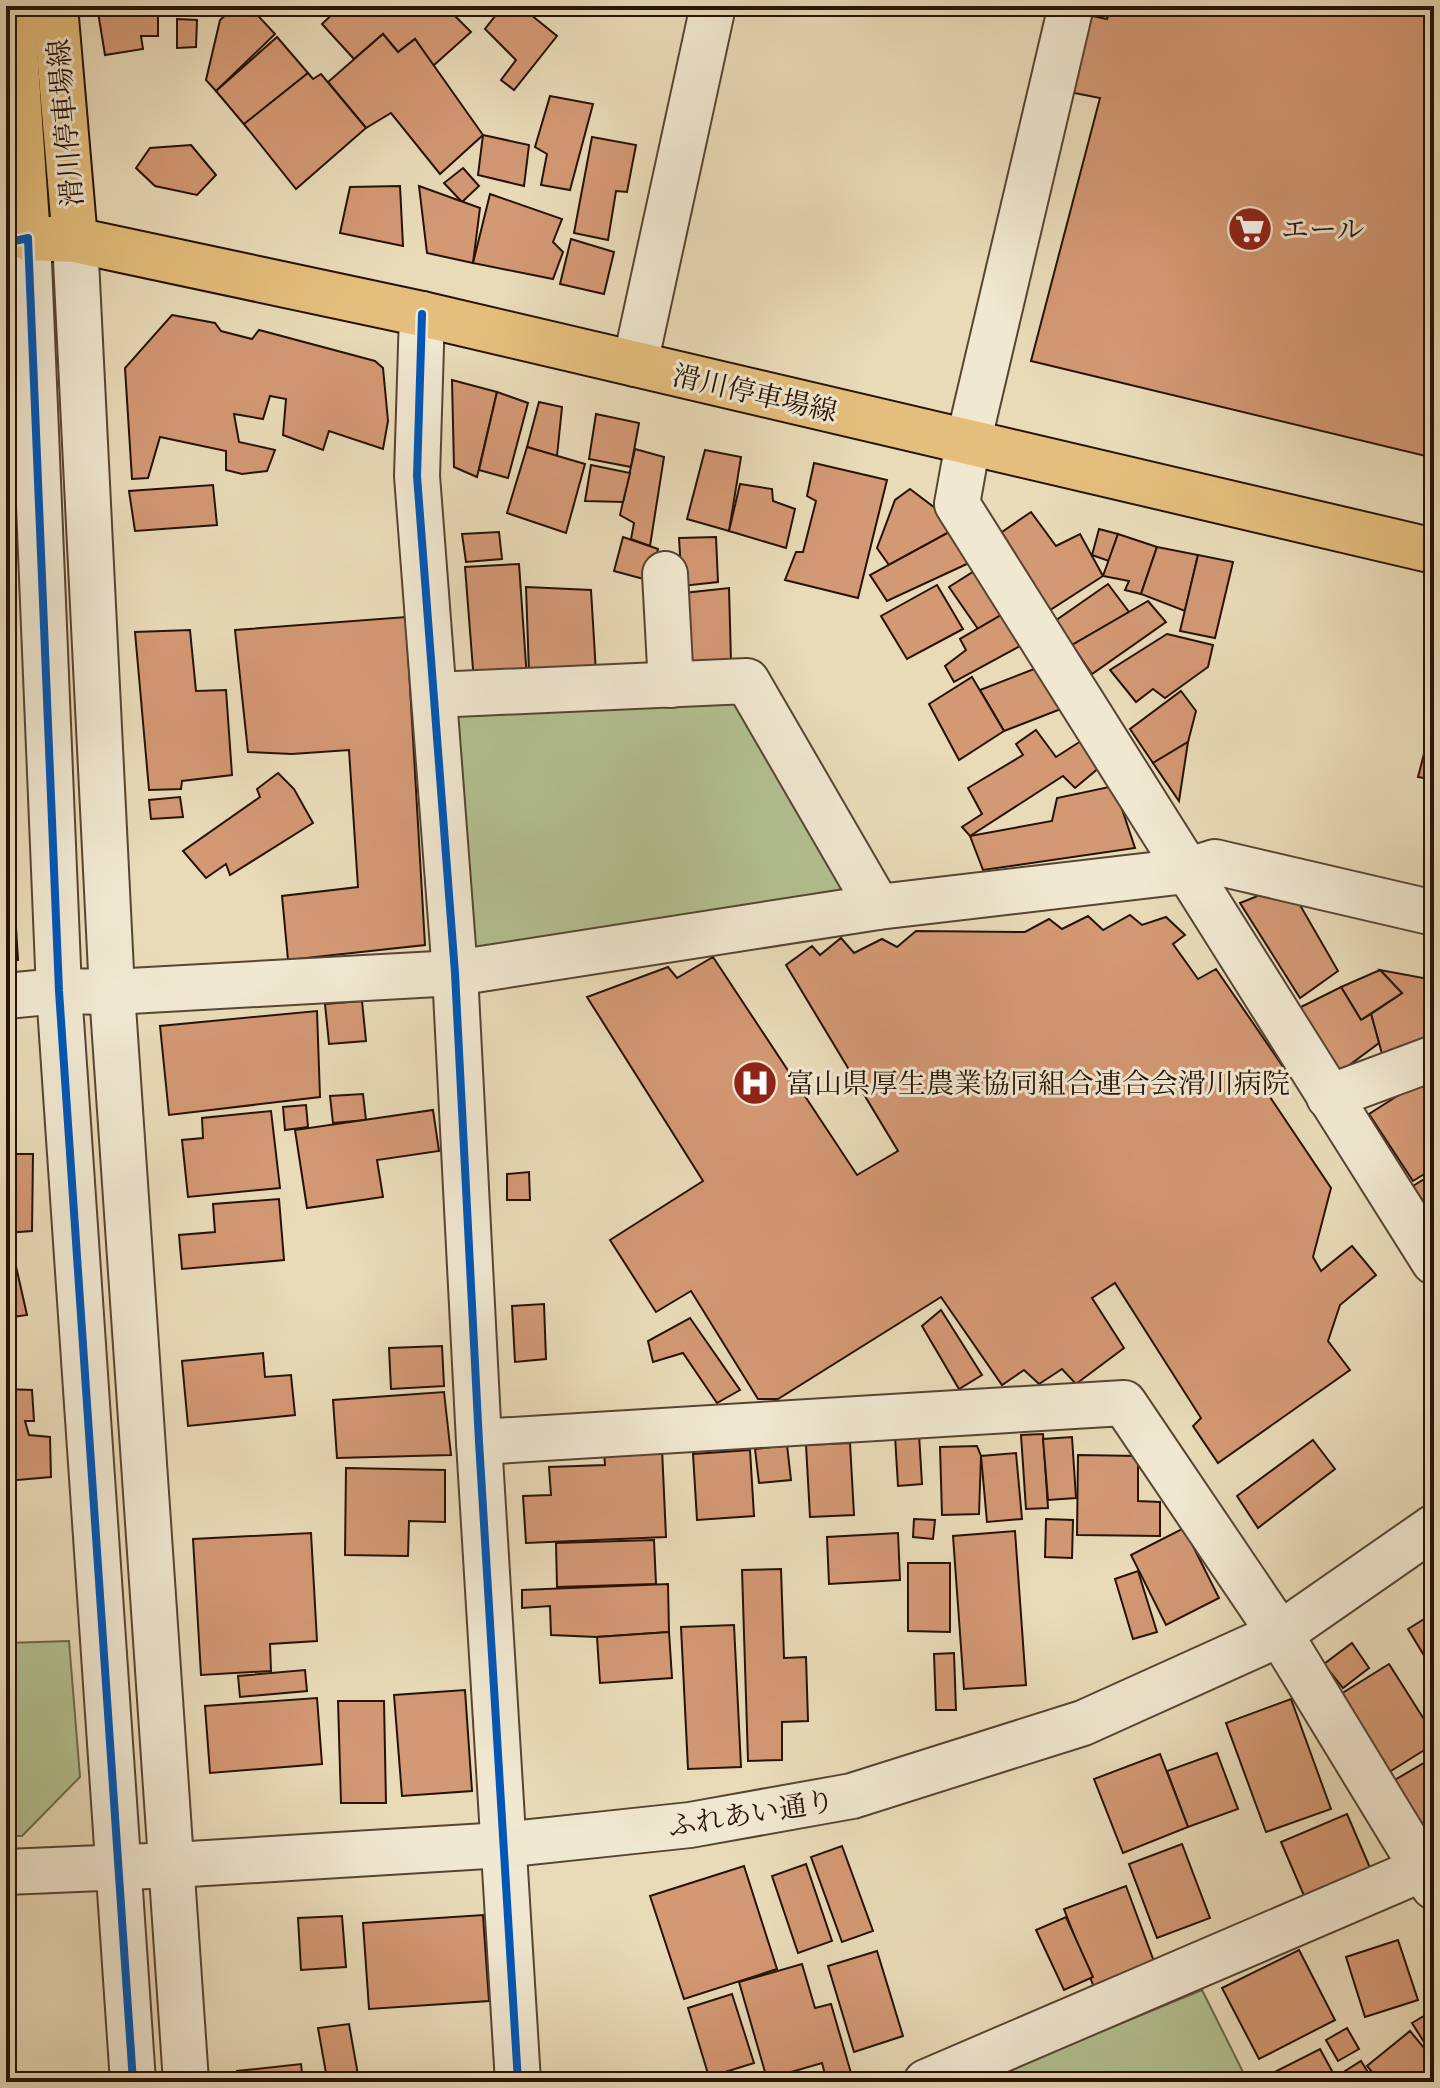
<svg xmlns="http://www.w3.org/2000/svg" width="1440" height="2088" font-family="'IM FELL Double Pica','Noto Serif JP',serif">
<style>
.green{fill:#b3c191;stroke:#6d6a4c;stroke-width:2}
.building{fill:#d39874;stroke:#271207;stroke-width:2}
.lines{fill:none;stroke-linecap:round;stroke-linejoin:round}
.minor-casing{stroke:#584433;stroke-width:48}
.major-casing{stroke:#271207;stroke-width:48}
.minor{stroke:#f1e8d1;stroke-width:44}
.major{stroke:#e4be7c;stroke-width:44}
.cycleway-casing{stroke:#f1e8d1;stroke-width:13}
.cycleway{stroke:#0057b8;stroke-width:8}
.labels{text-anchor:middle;stroke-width:6;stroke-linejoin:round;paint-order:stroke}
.street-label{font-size:28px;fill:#271207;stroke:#f1e8d1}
.poi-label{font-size:28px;fill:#271207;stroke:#f1e8d1;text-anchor:start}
</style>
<rect width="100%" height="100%" fill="#e9dbb8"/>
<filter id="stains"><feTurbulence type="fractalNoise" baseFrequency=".0025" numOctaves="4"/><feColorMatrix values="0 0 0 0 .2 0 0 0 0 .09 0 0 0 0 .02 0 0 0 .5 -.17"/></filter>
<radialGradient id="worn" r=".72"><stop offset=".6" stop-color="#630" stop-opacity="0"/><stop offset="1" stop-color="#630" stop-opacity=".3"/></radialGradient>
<g class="green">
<path d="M739,684l139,223 -423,66 -21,-269z"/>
<path d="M69,1641l11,136 -58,59h-16v-193z"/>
<path d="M1202,1990l46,92h-269z"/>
</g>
<g class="building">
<path d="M97,6h61v30h-17l2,13 -38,6z"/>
<path d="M236,6h13l26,28 -59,57 -10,-11 14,-60z"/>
<path d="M341,6h110l-3,3 23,23 -38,34 -18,-27 -17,13 -15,-18 -29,25 -32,-35z"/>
<path d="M503,6h17l37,30 -43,54 -13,-10 15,-20 -31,-31z"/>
<path d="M1110,6h324v452l-403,-97 69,-263 -31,-6 19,-77 19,4z"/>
<path d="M177,19l20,1 -1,27 -19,1z"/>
<path d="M383,34l15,18 17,-13 68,96 -43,39 -49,-61 -25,15 -38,-46z"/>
<path d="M277,37l31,36 -60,56 -32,-38z"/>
<path d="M308,73l5,6 8,-5 45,54 -70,61 -52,-65z"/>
<path d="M550,96l43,8 -23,86 -29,-5 6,-31 -12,-7z"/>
<path d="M483,135l46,10 -5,41 -46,-11z"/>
<path d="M592,137l44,8 -9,47 -11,-1 -8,49 -34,-7z"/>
<path d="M191,145l25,30 -19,20 -42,-9 -19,-18 14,-20z"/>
<path d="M463,168l16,18 -17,16 -18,-19z"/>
<path d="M400,186l3,60 -63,-13 10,-46z"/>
<path d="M419,186l61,22 -7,55 -46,-10z"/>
<path d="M490,194l72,25 -9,23 10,10 -10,27 -80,-16z"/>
<path d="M571,239l43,13 -10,42 -44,-10z"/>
<path d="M172,315l43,8 6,8 31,8 7,-9 116,31 8,7 5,53 -5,28 -54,-18 -6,19 -40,-15 3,-36 -16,-3 -7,23 -29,-5 5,28 36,8 -8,21 -25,3 -16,-4v-19l-66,-14 -12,41 -16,1 -7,-111z"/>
<path d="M452,380l45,12 -20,85 -23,-10z"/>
<path d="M497,392l31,11 -20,75 -29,-8z"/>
<path d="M539,402l23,5 -5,49 -30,-9z"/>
<path d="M596,414l43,9 -8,44 -42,-8z"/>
<path d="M527,447l58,17 -19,69 -59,-20z"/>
<path d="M635,449l29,8 -14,89 -19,-7 3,-16 -14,-8z"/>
<path d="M705,450l36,7 -12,74 -42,-12z"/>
<path d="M814,463l73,17 -29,118 -73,-18 11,-28h7l13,-51 -9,-5z"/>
<path d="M591,465l39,8 -7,29 -38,-1z"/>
<path d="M740,484l32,5 1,12 22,8 -9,39 -57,-17z"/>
<path d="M213,485l4,40 -82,6 -6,-40z"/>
<path d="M910,489l25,19 16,23 -62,34 -12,-17 18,-48z"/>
<path d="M1031,512l25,34 24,-12 23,42 -56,36 -48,-78z"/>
<path d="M1099,529l19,5 -9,27 -17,-6z"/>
<path d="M951,531l18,32 -82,38 -17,-26z"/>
<path d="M499,532l3,27 -36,3 -4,-28z"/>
<path d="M1118,534l39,13 -16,47 -16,-4 4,-9 -26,-5z"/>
<path d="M623,537l35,12 -7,32 -37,-10z"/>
<path d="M716,537l2,45 -36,4 -3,-48z"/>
<path d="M1157,547l41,8 -13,56 -44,-17z"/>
<path d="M1198,555l35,7 -18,76 -35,-7z"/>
<path d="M519,564l8,115 -53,3 -9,-115z"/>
<path d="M976,570l27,44 -25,15 -29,-42z"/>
<path d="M1108,584l21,28 -57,33 -17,-24z"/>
<path d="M937,585l26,44 -56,30 -26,-43z"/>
<path d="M526,587l65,3 5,83h-67z"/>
<path d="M729,588l2,73 -42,5 -5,-73z"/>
<path d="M1148,601l18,21 -74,52 -20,-29z"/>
<path d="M1003,614l17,32 -66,36 -9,-16 21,-16 -6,-11z"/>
<path d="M406,617l19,328 -137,15 -6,-64 76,-9 -9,-137 -57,4 -44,-2 -13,-122z"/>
<path d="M190,630l6,61 30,-1 6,85 -50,6 -1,8 -32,1 -14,-158z"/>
<path d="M1167,634l46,11 -5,22 -43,31 -12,-9 -17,13 -26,-32z"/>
<path d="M1034,669l27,40 -57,22 -24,-41z"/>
<path d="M972,677l32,54 -45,29 -30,-56z"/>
<path d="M1181,691l15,20 -8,31 -35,21 -23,-34z"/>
<path d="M1434,715v65l-16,-3z"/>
<path d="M1036,730l20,27 25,-16 19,26 -25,21 -12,-12 -93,60 -8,-9 20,-13 -14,-26 55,-33 -7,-11z"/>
<path d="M1188,742l-9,59 -26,-38z"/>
<path d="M278,773l16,16 19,34 -83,52 -4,-11 -20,14 -23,-27 77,-54 -3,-8z"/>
<path d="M1109,787l12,19 14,42 -152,22 -13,-34 82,-15 5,-23z"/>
<path d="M180,797l3,20 -32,2 -2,-19z"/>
<path d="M1260,895l40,10 38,66 -38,27 -60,-95z"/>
<path d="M15,911l3,49 -12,-1v-47z"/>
<path d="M1130,915l12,10 24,-8 19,18 -12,9 25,35 18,-10 72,105 -20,20 63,94 -18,69 8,14 31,-25 24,29 -36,30 -12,36 22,29 -132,93 -25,-37 8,-8 -86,-135 -23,15 32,50 -48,36 -14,-15 -23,15 -15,-14 -22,15 -61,-88 -163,102h-20l-67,-108 -35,21 -46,-72 93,-59 -116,-184 81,-30 9,11 36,-21 144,218 41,-24 -112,-186 26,-19 8,9 21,-17 13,15 28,-14 15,8 19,-16 109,1 24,-13 13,10 26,-13 15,14z"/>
<path d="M1380,970l54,10v61l-50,20 -13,-47 31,-21z"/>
<path d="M1380,970l22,23 -41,27 -20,-33z"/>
<path d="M1341,987l20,33 10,-6 8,29 -39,29 -41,-64z"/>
<path d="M362,1001l4,40 -37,3 -4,-40z"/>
<path d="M317,1011l3,86 -151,18 -9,-89z"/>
<path d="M1424,1079l10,9v80l-21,13 -44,-67z"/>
<path d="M363,1094l3,26 -33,3 -3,-27z"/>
<path d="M306,1105l2,22 -23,3 -2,-23z"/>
<path d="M433,1110l6,41 -62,9 6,37 -76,11 -12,-78z"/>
<path d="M271,1111l9,77 -92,9 -6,-57 21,-2 -1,-20z"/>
<path d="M6,1154h27l-1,77 -26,2z"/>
<path d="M529,1172l1,28h-23v-26z"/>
<path d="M1434,1173v45l-21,-32z"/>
<path d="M279,1199l5,61 -102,9 -3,-34 36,-3 -2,-28z"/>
<path d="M6,1252l7,1 14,62 -21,3z"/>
<path d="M544,1304l2,55 -31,3 -3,-56z"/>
<path d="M941,1310l41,65 -23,14 -37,-63z"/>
<path d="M690,1318l50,72 -23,13 -34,-50 -30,9 -5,-21z"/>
<path d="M442,1346l2,40 -53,3 -2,-41z"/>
<path d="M263,1353l2,24 26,-2 4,40 -107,11 -6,-65z"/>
<path d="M6,1389l26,1 2,31h-9l4,14 21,2 1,40 -45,4z"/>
<path d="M444,1392l7,63 -114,3 -4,-58z"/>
<path d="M919,1434l3,50 -24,2 -3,-50z"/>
<path d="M1043,1434l5,74 -22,1 -5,-74z"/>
<path d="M1072,1437l4,61 -28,2 -5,-61z"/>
<path d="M1313,1440l22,29 -77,59 -21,-32z"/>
<path d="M850,1443l4,72 -44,2 -4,-72z"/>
<path d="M787,1445l4,35 -32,3 -4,-34z"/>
<path d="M977,1446l4,10 -2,58 -37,1 -2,-68z"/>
<path d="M662,1449l4,88 -140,6 -3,-47 28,-1 -2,-28 56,-2 -1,-13z"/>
<path d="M750,1450l4,66 -57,4 -4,-66z"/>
<path d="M1016,1453l6,66 -35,3 -6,-66z"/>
<path d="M1078,1455l60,1v45l22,1v34l-83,-1z"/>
<path d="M346,1468l99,2v52l-36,-1 -1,35 -63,-1z"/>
<path d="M914,1519l21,1 -2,19 -20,-2z"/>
<path d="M1046,1519l27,1 -1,38 -27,-1z"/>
<path d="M1184,1528l35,70 -53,27 -35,-70z"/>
<path d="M1015,1531l11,154 -62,4 -11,-153z"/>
<path d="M311,1533l6,108 -47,3 1,27 -70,4 -8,-136z"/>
<path d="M898,1533l2,47 -71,4 -2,-47z"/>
<path d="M654,1540l2,44 -99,3 -1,-44z"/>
<path d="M908,1563h42v69l-42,-1z"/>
<path d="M781,1569l3,89 22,-1 2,64 -26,1v38l-34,1 -6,-191z"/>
<path d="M1138,1571l19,61 -24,7 -18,-60z"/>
<path d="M668,1584l1,48 -72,5 -46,-2 -1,-29 -28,2v-18z"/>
<path d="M1434,1613v59l-26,-43z"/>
<path d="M734,1625l7,142 -53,2 -7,-142z"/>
<path d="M669,1632l3,46 -72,5 -3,-46z"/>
<path d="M1352,1643l17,25 -26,20 -19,-24z"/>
<path d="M954,1653l2,57h-20l-2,-56z"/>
<path d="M1389,1664l45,71v9l-48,30 -50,-77z"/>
<path d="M305,1670l2,21 -67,6 -2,-21z"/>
<path d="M465,1690l7,101 -70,5 -8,-101z"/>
<path d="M317,1698l5,66 -112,9 -5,-67z"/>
<path d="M1291,1699l40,110 -65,23 -40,-109z"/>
<path d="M338,1701h46l2,102h-45z"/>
<path d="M1217,1753l21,56 -50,18 -21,-56z"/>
<path d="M1160,1754l28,73 -65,26 -29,-74z"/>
<path d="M1434,1757v59l-15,9 -26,-44z"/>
<path d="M1347,1814l24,56 -66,28 -24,-56z"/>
<path d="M1182,1844l28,74 -53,20 -28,-74z"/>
<path d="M842,1846l31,85 -31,11 -31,-85z"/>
<path d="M806,1864l26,77 -34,12 -26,-77z"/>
<path d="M744,1866l33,103 -93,30 -34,-103z"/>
<path d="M1126,1886l30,81 -61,23 -31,-81z"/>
<path d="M483,1915l6,86 -120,8 -6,-86z"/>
<path d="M342,1916l4,51 -45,3 -3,-52z"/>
<path d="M1066,1917l27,60 -29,13 -28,-60z"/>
<path d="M1398,1940l20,60 -53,17 -19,-60z"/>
<path d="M1299,1950l36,70 -76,39 -37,-71z"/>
<path d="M877,1951l26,85 -49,16 -26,-86z"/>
<path d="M802,1964l13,44 16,-4 22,76 -26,2 -5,-19 -55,16 -28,-97z"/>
<path d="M732,1994l22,69 -45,14 -21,-69z"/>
<path d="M1434,2010v48l-22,-35z"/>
<path d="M349,2024l9,51 -31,4 -9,-51z"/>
<path d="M1347,2028l12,21 -21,12 -12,-21z"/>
<path d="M1410,2031l24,29v8l-17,14h-37l-13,-16z"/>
<path d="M6,2041h3l5,41h-8z"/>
<path d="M1320,2049l18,33 -81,-1z"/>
<path d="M1361,2061l13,21h-26l-6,-9z"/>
<path d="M301,2064l2,18h-65l-1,-11z"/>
<path d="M417,2076l1,6h-59v-1z"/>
</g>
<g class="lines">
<g class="minor-casing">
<g id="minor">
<path d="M1071,6l-103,437 -11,61 477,758"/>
<path d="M75,240l37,752 74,1090"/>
<path d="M6,243l22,-5 31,753 74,1091"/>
<path d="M422,314l-5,162 38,497 24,469 39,640"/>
<path d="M635,364l78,-358"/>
<path d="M665,574l6,111"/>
<path d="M434,695l313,-14 131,226"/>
<path d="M6,996l53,-5 53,1 343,-19 423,-66 308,-36 29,-9 219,51"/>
<path d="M1329,1097l105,-39"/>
<path d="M479,1442l645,-39 156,231 154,253"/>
<path d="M6,1872l167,-7 330,-20 187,-20 162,-29 231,-73 197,-89 154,-107"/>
<path d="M926,2082l508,-218"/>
</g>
</g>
<g class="major-casing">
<g id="major">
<path d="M12,6l16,232 47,2 347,74 1012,237"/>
<path d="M55,6l20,234"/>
</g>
</g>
<use href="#minor" class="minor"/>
<use href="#major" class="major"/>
<g class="cycleway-casing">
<g id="cycleway">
<path d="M6,243l22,-5 31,753 74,1091"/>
<path d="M422,314l-5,162 38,497 24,469 39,640"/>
</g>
</g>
<use href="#cycleway" class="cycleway"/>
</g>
<defs>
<g id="supermarket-disc" transform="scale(2.3)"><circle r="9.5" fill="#8f2418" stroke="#f1e8d1"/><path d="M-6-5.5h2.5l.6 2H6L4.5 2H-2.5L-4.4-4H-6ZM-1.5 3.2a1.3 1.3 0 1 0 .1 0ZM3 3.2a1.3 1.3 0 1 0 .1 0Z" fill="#fff"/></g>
<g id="hospital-disc" transform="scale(2.3)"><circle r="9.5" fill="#8f2418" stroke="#f1e8d1"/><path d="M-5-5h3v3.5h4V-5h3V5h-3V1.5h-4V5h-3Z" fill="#fff"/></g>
</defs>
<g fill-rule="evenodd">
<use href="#supermarket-disc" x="1250" y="229"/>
<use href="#hospital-disc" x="755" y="1083"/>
</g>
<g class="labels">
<g class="street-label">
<text transform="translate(65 123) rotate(-95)" y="10">滑川停車場線</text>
<text transform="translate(755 393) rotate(13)" y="10">滑川停車場線</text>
<text transform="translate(751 1813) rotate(-9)" y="10">ふれあい通り</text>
</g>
<g class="poi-label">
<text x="1281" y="239">エール</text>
<text x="786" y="1093">富山県厚生農業協同組合連合会滑川病院</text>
</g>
</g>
<rect width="1440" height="2088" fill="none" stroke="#e9dbb8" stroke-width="32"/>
<rect x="8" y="8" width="1424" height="2072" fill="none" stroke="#271207" stroke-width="4"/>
<rect x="16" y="16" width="1408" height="2056" fill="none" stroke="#271207" stroke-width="2"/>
<rect width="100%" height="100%" filter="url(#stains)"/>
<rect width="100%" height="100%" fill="url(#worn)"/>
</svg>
